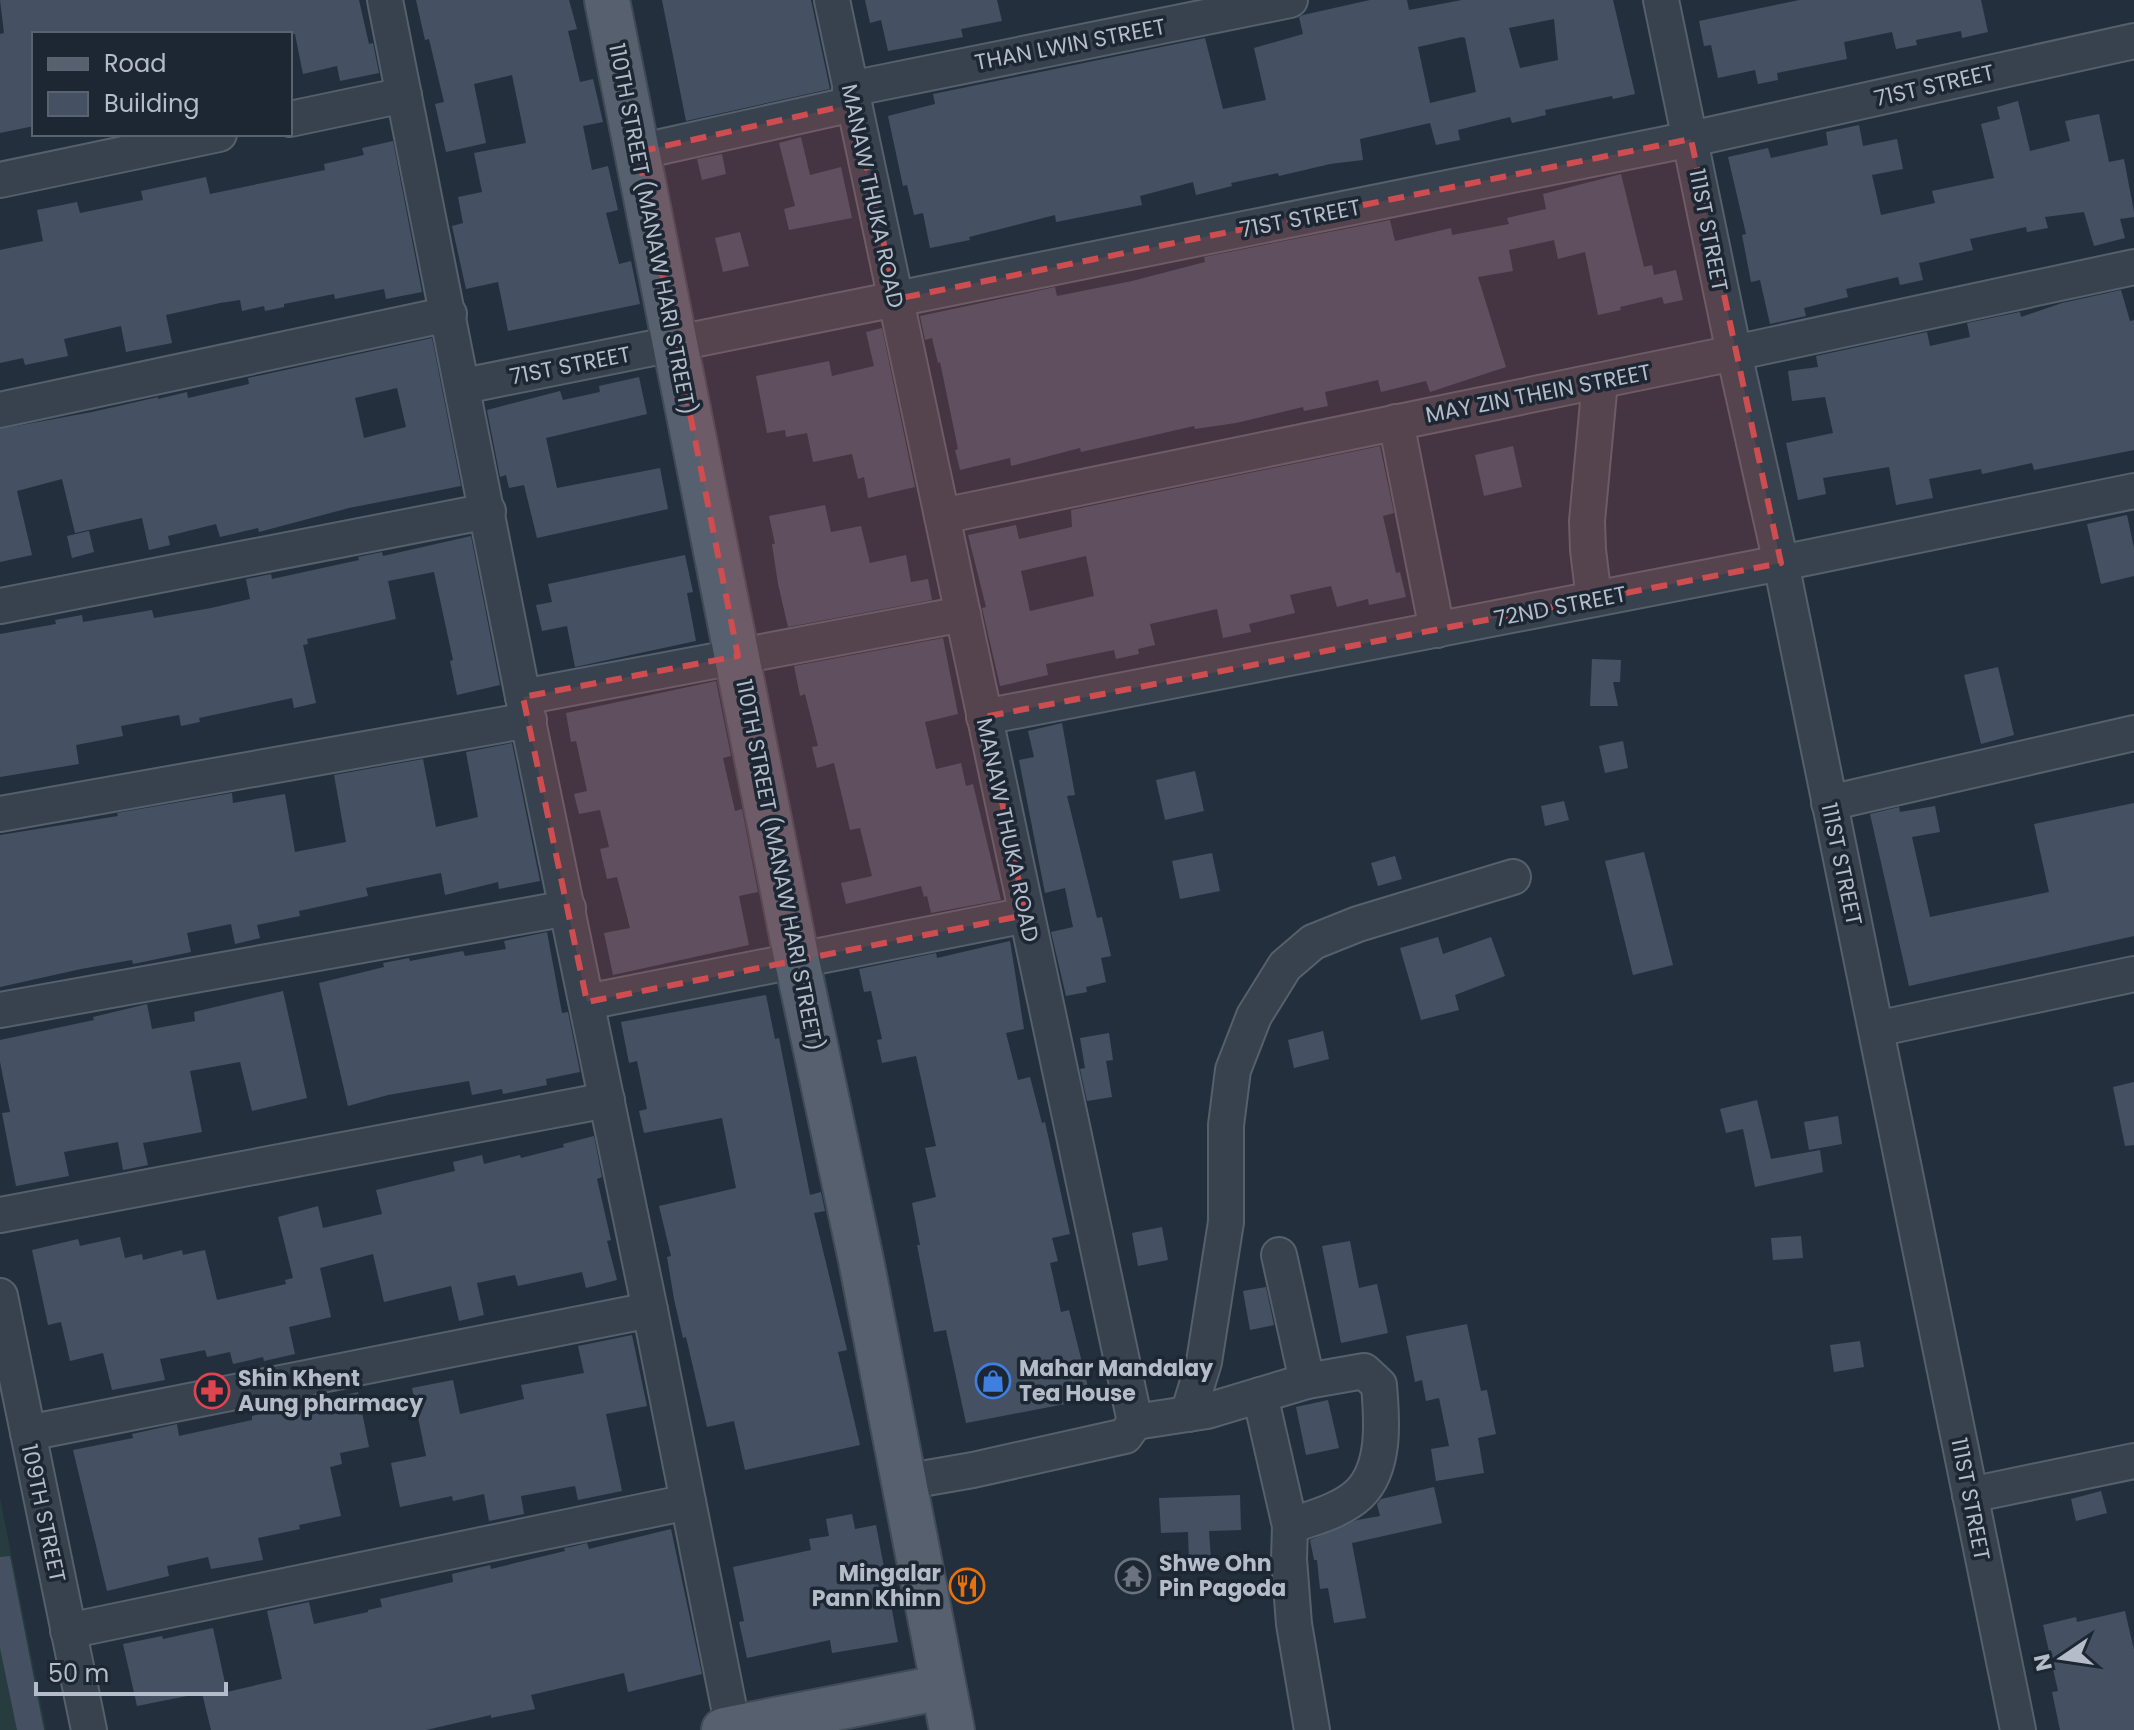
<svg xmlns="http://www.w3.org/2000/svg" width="2134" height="1730" font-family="Poppins,sans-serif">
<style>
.park{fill:#263c3f}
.building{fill:#455162;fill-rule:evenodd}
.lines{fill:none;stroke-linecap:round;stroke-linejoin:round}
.minor-casing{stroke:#565f6c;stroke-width:38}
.major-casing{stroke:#414a57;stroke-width:48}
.minor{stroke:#38414e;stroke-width:34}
.major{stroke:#56606e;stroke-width:44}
.marked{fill:#ce4d50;fill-opacity:0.2;stroke:#ce4d50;stroke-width:6;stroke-dasharray:16 10;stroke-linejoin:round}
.labels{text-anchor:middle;stroke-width:7;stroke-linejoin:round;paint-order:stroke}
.street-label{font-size:22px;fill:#b4bcc9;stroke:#1d2633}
.poi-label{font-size:22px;font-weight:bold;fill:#b4bcc9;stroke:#1d2633;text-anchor:start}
</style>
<rect width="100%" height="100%" fill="#242f3e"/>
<path class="park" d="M0,1498l46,232h-46z"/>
<g class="building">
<path d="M0,0h359l10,44 4,-1 6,30 -39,8 -3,-15 -34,8 -8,-40h-261v92l-34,7v-99l4,-1z"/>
<path d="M416,0h153l8,29 -9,2 12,51 13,-3 10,43 -20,4 9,44 16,-4 10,44 -12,3 13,51 12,-3 9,43 -132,27 -10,-49 -32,7 -14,-63 11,-3 -5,-26 24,-5 -8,-39 52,-10 -14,-68 -38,9 12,59 -40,9 -11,-48 9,-2 -15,-63 -4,1z"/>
<path d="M662,0h149l19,89 -144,32z"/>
<path d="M865,0h132l5,21 -41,8 2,8 -75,14 -7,-31 -11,3z"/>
<path d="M1370,0h37l2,10 53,-10h151l22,94 -22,5 -1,-3 -67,14 1,5 -34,8 -2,-6 -52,13 2,10 -24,5 -6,-22 -70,16 3,21 -33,4 -51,12 -1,-3 -47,10 1,3 -36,9 -3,-13 -53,14 2,9 -86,17 -1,-7 -86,22 1,3 -40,8 -7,-35 -9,2 -7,-30 -4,1 -15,-70 47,-12 -2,-10 272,-56 18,71 43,-9 -12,-52 49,-14 -4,-17 4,-2zM1554,19l4,41 -38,8 -11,-40zM1462,37l3,1 11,54 -46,11 -12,-56z"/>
<path d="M1799,0h182l7,32 -26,6 -1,-7 -45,9 1,5 -21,4 -4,-17 -48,10 3,17 -70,14 1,7 -20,4 -3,-14 -37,8 -7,-33 -7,1 -5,-25z"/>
<path d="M2018,101l12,50 40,-10 -5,-20 34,-7 10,48 15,-3 10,53v5l-14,2 5,19 -31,8 -10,-34 -39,5 3,11 -21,4 -1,-5 -56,12 3,11 -54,13 4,17 -23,5 -2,-8 -52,12 2,8 -44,11 2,8 -36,8 -10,-44 -9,2 -9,-47 4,-1 -18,-77 40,-9 3,10 57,-13 -2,-13 33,-7 4,21 34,-7 6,30 -31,6 9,40 54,-12 -3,-12 62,-13 -13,-54 19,-5 -3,-12z"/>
<path d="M801,137l9,38 31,-8 11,51 -63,12 -5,-21 11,-3 -16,-63z"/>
<path d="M393,141l29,151 -36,7 -2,-10 -49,10 -1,-5 -50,10v3l-19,4 -1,-5 -22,5 -2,-11 -20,3 -54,12 6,28 -46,9 -5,-26 -57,13 4,17 -43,9 -2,-7 -23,5v-113l43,-9 -6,-31 40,-8 3,11 63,-13 -2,-9 65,-14 4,17 115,-24 -1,-6 40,-9 -2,-7z"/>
<path d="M722,154l4,20 -24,6 -5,-21z"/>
<path d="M1621,174l23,93 8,-2 2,10 22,-5 7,30 -19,4 -2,-7 -42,10 1,3 -23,5 -13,-63 -27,7 -4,-19 -45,10 4,21 -35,6 28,90 -76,25 -4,-11 -45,11 -3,-12 -53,12 3,14 -24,5 -1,-4 -67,16 -41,6 -1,-3 -113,26 -1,-4 -69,18 -1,-8 -50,12 -5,-20 3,-1 -18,-87 -2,1 -6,-25 -7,2 -5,-24 135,-29 2,9 75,-15 73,-19 -1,-5 186,-37 5,21 56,-13 1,7 57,-11 -2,-6 39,-9 -3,-15z"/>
<path d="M740,232l9,34 -26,6 -8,-34z"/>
<path d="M2121,290l9,31 4,-1v130l-100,20 -2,-7 -50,11 -1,-5 -52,10 4,19 -37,7 -7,-38 -66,11 3,16 -28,6 -12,-57 47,-10 -8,-36 -33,4 -4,-30 30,-4 -2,-11 111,-24 3,14 40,-9 -3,-14 53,-11 1,5 41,-14z"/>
<path d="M882,328l33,159 -47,11 -4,-21 -6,2 -6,-25 -39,8 -6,-29 -21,4 -1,-7 -18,3 -11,-57 73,-15 3,15 42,-10 -8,-34z"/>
<path d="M432,338l29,148 -112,22 -90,24 -1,-4 -38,9 -4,-13 -48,12 2,9 -21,5 -7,-32 -67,15 -13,-54 -45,12 15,64 -32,7v-133l92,-17 66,-15v2l29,-7 1,6 61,-14 -1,-6zM397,388l9,39 -42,11 -9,-40z"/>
<path d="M639,377l8,37 -101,24 11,50 103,-20 8,41 -131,29 -13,-53 -15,3 -3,-13 -6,2 -13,-67 73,-19 3,9 37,-8 -1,-6z"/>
<path d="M1380,446l14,67 -11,3 13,57 4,-1 6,25 -37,8 -1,-6 -31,8 -6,-21 -41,9 5,18 -46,11 2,8 -28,6 -6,-29 -67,15 5,21 -17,4 1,5 -23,5 -2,-9 -68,14 2,11 -48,11 -18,-78 4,-1 -18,-72 48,-10 3,14 53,-12 -1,-17zM1086,556l8,40 -64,15 -9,-40z"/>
<path d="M1513,446l9,41 -38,9 -9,-41z"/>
<path d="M825,505l6,27 30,-6 9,37 36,-8 5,27 17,-3 4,21 -144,27 -10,-43 -6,-40h3l-6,-28z"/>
<path d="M2127,515l7,33v28l-33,8 -14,-60z"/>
<path d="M89,531l5,21 -22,6 -5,-22z"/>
<path d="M471,536l29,149 -43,10 -7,-34 3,-1 -19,-88 -46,9 8,38 -89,20 1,5 -5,1 13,58 -22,5 -2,-10 -93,20 1,4 -19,4 -2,-11 -58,11 2,10 -47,9 3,19 -79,13v-143l56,-10 -1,-4 27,-5 1,7 69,-12 2,8 57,-10 39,-9 -4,-20 25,-5 1,5 87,-19 -1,-3 24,-5 1,4z"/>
<path d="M685,555l8,37 -6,1 9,48 -121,26 -8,-41 -25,5 -6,-26 16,-3 -4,-18z"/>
<path d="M943,638l15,76 -33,8 11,47 25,-6 5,23 7,-2 28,116 -70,13 -4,-17 -3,1 -3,-11 -75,18 -5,-21 31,-7 -12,-48 -10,2 -16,-67 -17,5 -5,-21 6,-1 -13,-52 -5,2 -6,-30z"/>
<path d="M1592,659l29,1 -1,22h-7l5,24h-28z"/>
<path d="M1998,667l16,68 -33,9 -17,-69z"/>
<path d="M716,681l15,75 -8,2 12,53 7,-2 16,83 -19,4 10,49 -136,30 -9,-42 26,-5 -13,-51 -10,2 -7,-30 9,-2 -9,-37 -21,4 -5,-20 13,-3 -11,-50 -5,1 -5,-29z"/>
<path d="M1062,723l13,72 -8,1 30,122 5,-1 9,39 -10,2 5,24 -20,5 1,5 -21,4 -15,-64 22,-5 -8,-39 -20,5 -26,-133 15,-3 -6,-26z"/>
<path d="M1623,741l5,27 -23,5 -6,-27z"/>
<path d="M512,743l28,138 -41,8 -1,-7 -53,13 -4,-22 -75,15 2,8 -69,15 1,5 -43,9 3,13 -25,6 -4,-20 -44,9 4,19 -58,12 -1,-4 -51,9 -81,18v-152l118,-19 -1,-3 115,-20 1,10 52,-9 10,58 51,-10 -12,-67 89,-16 13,68 42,-10 -12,-65z"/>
<path d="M1195,771l9,40 -39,9 -9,-40z"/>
<path d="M1564,801l5,19 -24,6 -4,-20z"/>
<path d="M2134,803v133l-225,50 -39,-172 29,-7 1,5 35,-6 5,26 -28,5 18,80 119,-25 -15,-68z"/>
<path d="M1644,852l29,113 -40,10 -28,-114z"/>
<path d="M1212,853l8,38 -40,8 -8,-38z"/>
<path d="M1395,856l7,23 -24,7 -7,-23z"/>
<path d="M547,932l15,81 6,-1 12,60 -34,7 1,6 -44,9 -1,-5 -30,6 -3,-14 -81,14 -40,11 -29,-123 65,-16 -1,-4 26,-5 1,3 53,-10 2,5 41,-7 -2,-8z"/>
<path d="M1438,937l5,17 48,-17 14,39 -50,19 4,15 -38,10 -21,-72z"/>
<path d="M1010,941l14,88 -18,4 12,47 12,-3 12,46 3,-1 25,112 -18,4 6,23 -8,2 11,49 8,-2 22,89 -125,24 -20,-93 -12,2 -17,-87h3l-8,-42 24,-6 -11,-49 11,-2 -20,-90 -34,7 -5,-23 5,-1 -11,-48 -7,1 -5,-23 77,-16 1,5z"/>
<path d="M283,991l24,107 -55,13 -12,-49 -50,9 12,61 -59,11 5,22 -25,5 -5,-28 -54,10 5,24 -53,10 -14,-73 8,-1 -10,-50v-22l94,-20 -1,-3 54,-13 5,25 43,-8 -1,-9z"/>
<path d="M766,995l9,44 4,-1 31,157 11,-3 4,19 -11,2 33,137 -9,2 22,93 -115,25 -11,-49 -27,6 -21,-90 -3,1 -9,-39 -7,-42 4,-1 -12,-50 77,-18 -14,-70 -78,15 -5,-22 8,-2 -10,-48 -8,2 -8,-41z"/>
<path d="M1323,1031l6,28 -35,9 -6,-28z"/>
<path d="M1109,1033l4,27 -7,1 6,36 -25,4 -7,-32 5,-1 -5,-30z"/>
<path d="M2134,1082v63l-9,1 -12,-59z"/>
<path d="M1757,1100l14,59 49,-9 3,22 -68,15 -12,-58 -17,4 -6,-24z"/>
<path d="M1838,1116l4,28 -33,6 -5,-28z"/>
<path d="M594,1136l8,41 -5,2 14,61 -4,1 10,39 -31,8 -4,-16 -64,14 -3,-11 -38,8 7,32 -25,6 -8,-35 -67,16 -11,-48 -53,14 11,49 -42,10 6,27 -31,7 -1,-4 -30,7 -3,-12 -23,5 -2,-7 -45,9 5,21 -53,10 -9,-37 -33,8 -9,-39 -13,3 -16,-75 46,-11 2,7 40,-9 5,21 17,-4 1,6 39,-10 1,5 22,-5 12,50 69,-16 -1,-4 8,-2 -15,-61 40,-11 5,22 59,-14 -6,-24 79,-19 -2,-9 29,-7 2,9 36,-9 1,3 43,-11 -1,-3z"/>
<path d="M1162,1227l6,33 -30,6 -6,-33z"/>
<path d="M1801,1236l2,22 -30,2 -2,-22z"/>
<path d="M1350,1241l9,47 18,-4 11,49 -47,10 -19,-97z"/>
<path d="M1266,1287l8,38 -24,5 -7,-39z"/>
<path d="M1467,1324l14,67 6,-1 9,44 -18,4 6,35 -48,8 -5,-32 18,-3 -10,-48 -13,3 -4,-21 -7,2 -9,-46z"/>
<path d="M632,1335l15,71 -41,8 16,77 -44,9 -3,-14 -54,10 3,18 -35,7 -5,-27 -31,7 -1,-5 -52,11 -9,-44 35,-7 -14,-68 41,-8 7,34 64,-15 -3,-14 63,-12 -6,-27z"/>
<path d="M1860,1341l4,26 -30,5 -4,-27z"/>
<path d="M358,1392l11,55 -29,6 2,11 -12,3 11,49 -42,9 1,4 -42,9 5,22 -52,9 -3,-12 -41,9 2,10 -62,15 -34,-141 60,-12 -1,-4 45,-10 2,12 73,-16v-4z"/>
<path d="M1328,1400l11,48 -33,7 -10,-48z"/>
<path d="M1434,1487l8,36 -90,20 14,75 -32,5 -6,-35 -8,1 -3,-29h-3l-4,-20 47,-20 23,-4 -3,-12 4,-5z"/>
<path d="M2101,1491l6,22 -31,8 -5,-22z"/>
<path d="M1240,1495l1,35 -32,1 2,29 -22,1 -1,-29 -27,1 -2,-35z"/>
<path d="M852,1514l3,15 21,-4 22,117 -66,11 -2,-13 -83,18 -8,-36 5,-1 -11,-54 78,-17 -2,-11 20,-3 -3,-17z"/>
<path d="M671,1529l31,145 -74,18 -4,-19 -93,22 4,14 -44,9v-3l-65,15h-215l-9,-37 -65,13 -14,-62 39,-8 1,3 50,-11 14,64 55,-13 -15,-68 42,-9 5,22 54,-12v-2l14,-3 -2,-8 73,-17 -1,-8 38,-9 1,4 74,-18 -1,-3 7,-1 16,-4 2,6z"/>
<path d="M10,1556l34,174h-27l-17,-82v-91z"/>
<path d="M2125,1611l9,39v80h-74l-8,-38 6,-1 -15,-66 33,-8 1,5z"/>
</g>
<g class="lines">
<g class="minor-casing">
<g id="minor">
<path d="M385,0l138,697 127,613 83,418"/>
<path d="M832,0l303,1422 -10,14 -152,34 -69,12"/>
<path d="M1661,0l73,353 47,210 237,1167"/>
<path d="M850,89l440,-89"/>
<path d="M290,119l114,-24"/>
<path d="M638,152l215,-48"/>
<path d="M0,180l219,-46"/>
<path d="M464,386l1227,-247 443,-98"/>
<path d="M0,410l449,-96"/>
<path d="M1396,422l41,208"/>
<path d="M942,516l792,-163 400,-86"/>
<path d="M1594,599l-6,-49 -1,-29 13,-140"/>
<path d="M0,606l488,-95"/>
<path d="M523,697l440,-83"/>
<path d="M984,717l797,-154 353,-72"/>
<path d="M1829,803l305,-70"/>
<path d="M0,814l529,-94"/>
<path d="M587,1002l439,-87"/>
<path d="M0,1010l568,-102"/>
<path d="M1876,1029l258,-55"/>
<path d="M0,1215l607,-115"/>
<path d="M1279,1255l28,126"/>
<path d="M0,1296l89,434"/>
<path d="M1260,1395l30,131 -1,33 5,65 18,106"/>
<path d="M1188,1414l16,-52 22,-140v-97l7,-55 21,-54 31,-50 28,-24 45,-18 155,-47"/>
<path d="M1135,1422l72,-11 100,-30 57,-10 15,14c3,34 7,83 -20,109 -18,17 -47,24 -69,32"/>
<path d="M28,1433l622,-123"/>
<path d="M1970,1495l164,-34"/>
<path d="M68,1631l620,-129"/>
</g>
</g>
<g class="major-casing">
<g id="major">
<path d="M607,0l190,961 64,299 91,470"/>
<path d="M724,1730l219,-43"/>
</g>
</g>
<use href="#minor" class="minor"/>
<use href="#major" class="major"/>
</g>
<path class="marked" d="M853,104l43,195 795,-160 90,424 -797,154 42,198 -439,87 -64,-305 215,-41 -100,-504z"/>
<defs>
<g id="shop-ring" transform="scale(1.8)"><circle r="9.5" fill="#1d2633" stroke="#3f7fe0" stroke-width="1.5"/><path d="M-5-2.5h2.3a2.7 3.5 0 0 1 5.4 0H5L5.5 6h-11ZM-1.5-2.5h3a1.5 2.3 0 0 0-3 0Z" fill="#3f7fe0"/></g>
<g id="pharmacy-ring" transform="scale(1.8)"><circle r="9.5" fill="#1d2633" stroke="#e0444e" stroke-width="1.5"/><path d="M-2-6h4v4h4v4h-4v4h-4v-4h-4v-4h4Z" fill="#e0444e"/></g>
<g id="temple-ring" transform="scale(1.8)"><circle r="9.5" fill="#1d2633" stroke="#6b7280" stroke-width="1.5"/><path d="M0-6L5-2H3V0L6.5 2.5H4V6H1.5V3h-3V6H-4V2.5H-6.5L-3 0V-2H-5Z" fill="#6b7280"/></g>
<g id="restaurant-ring" transform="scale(1.8)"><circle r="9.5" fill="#1d2633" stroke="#e8710a" stroke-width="1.5"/><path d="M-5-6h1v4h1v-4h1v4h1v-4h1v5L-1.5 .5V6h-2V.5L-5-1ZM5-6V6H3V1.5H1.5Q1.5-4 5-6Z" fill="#e8710a"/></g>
</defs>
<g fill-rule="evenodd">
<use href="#shop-ring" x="993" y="1381"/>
<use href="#pharmacy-ring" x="212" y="1391"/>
<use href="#temple-ring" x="1133" y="1576"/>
<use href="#restaurant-ring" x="967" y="1586"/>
</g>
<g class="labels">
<g class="street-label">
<text transform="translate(1070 44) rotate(-11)" y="8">THAN LWIN STREET</text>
<text transform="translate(1934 85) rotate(-13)" y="8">71ST STREET</text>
<text transform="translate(873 196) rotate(78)" y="8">MANAW THUKA ROAD</text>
<text transform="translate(1300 218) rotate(-11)" y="8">71ST STREET</text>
<text transform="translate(653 229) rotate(79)" y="8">110TH STREET (MANAW HARI STREET)</text>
<text transform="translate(1709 230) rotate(79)" y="8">111ST STREET</text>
<text transform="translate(570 365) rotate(-11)" y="8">71ST STREET</text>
<text transform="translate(1538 393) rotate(-11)" y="8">MAY ZIN THEIN STREET</text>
<text transform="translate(1560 606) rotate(-11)" y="8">72ND STREET</text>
<text transform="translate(1008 830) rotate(78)" y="8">MANAW THUKA ROAD</text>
<text transform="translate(1842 864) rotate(78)" y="8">111ST STREET</text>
<text transform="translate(780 865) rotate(79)" y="8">110TH STREET (MANAW HARI STREET)</text>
<text transform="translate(1971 1499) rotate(79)" y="8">111ST STREET</text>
<text transform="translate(44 1513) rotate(78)" y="8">109TH STREET</text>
</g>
<g class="poi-label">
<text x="1019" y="1376">Mahar Mandalay<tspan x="1019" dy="25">Tea House</tspan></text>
<text x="238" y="1386">Shin Khent<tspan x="238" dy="25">Aung pharmacy</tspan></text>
<text x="1159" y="1571">Shwe Ohn<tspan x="1159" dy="25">Pin Pagoda</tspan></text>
<text x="941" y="1581" text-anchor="end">Mingalar<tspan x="941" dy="25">Pann Khinn</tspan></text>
</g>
</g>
<rect x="32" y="32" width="260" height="104" fill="#1d2633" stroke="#59626f" stroke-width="2"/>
<rect x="48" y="58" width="40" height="12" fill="#56606e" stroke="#59626f" stroke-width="2"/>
<text x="104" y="72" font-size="24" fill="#b4bcc9">Road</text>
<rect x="48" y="92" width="40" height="24" fill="#455162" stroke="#59626f" stroke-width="2"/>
<text x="104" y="112" font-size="24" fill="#b4bcc9">Building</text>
<g transform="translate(2062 1658) rotate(257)" stroke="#1d2633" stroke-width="6" paint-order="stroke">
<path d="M0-6L14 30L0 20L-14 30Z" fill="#b4bcc9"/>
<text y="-12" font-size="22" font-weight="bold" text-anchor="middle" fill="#b4bcc9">N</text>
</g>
<path d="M36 1682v12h190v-12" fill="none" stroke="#b4bcc9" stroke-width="4"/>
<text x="48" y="1682" font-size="24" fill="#b4bcc9" stroke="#1d2633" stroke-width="6" paint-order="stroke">50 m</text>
</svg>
